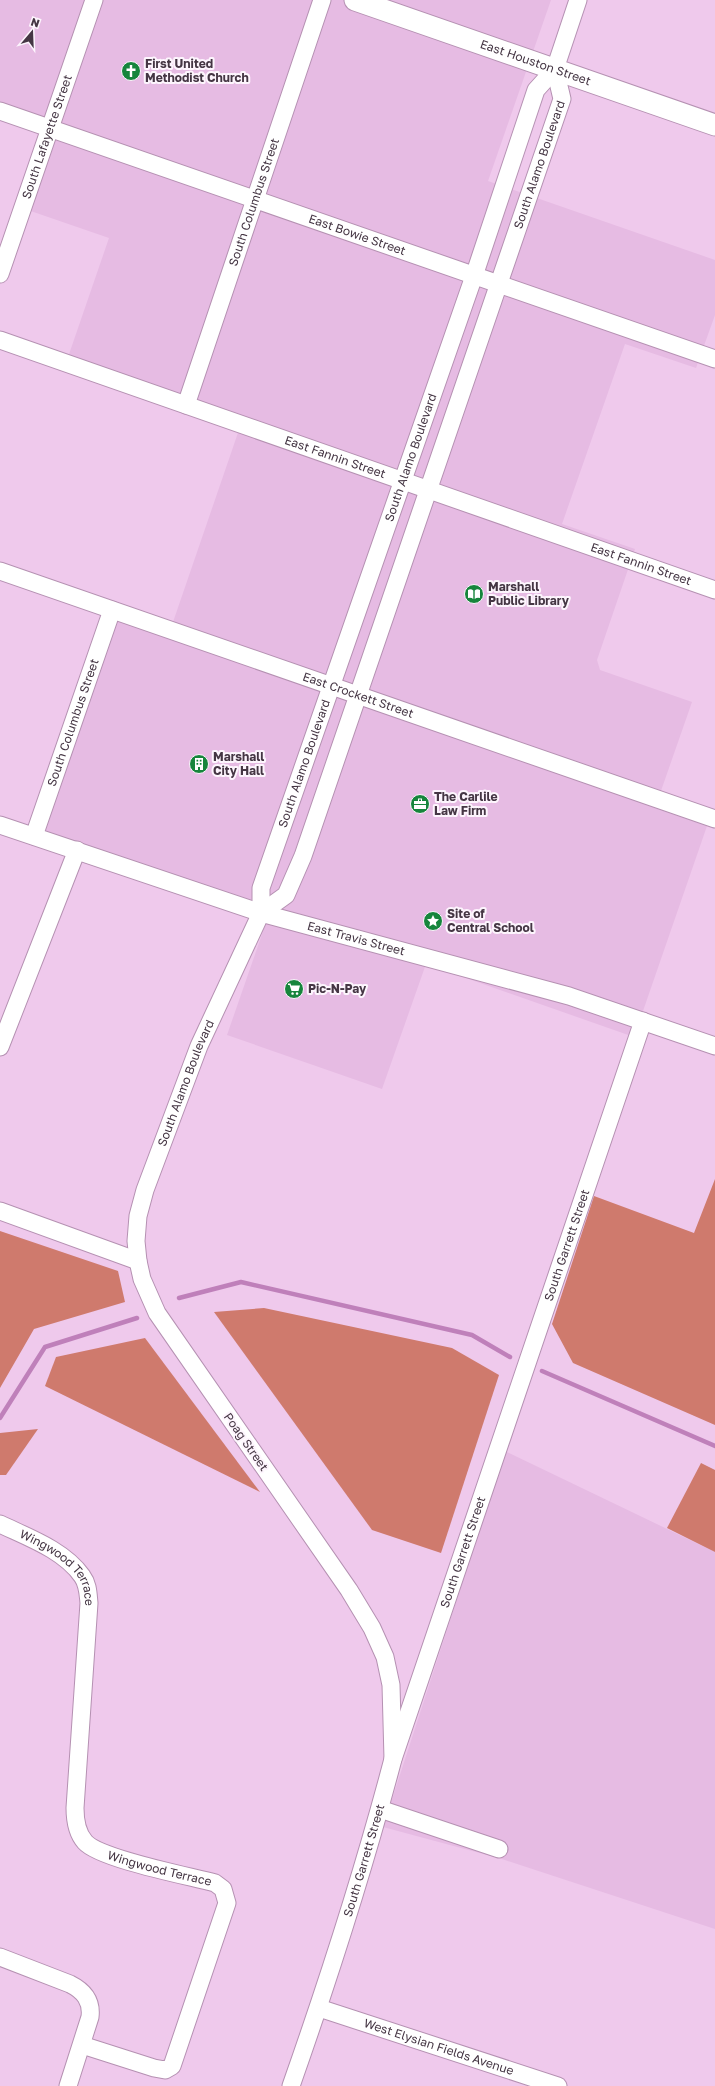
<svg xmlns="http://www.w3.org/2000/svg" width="715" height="2086" font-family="'Golos Text',sans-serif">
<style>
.built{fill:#e6bbe3}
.forest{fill:#cf7a6d}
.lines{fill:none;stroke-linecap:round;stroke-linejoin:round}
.stream{stroke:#bf80ba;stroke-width:4.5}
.minor-casing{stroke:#b591b2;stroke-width:19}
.major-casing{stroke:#b591b2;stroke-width:23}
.minor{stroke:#fff;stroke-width:17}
.major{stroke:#fff;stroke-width:21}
.labels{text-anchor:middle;stroke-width:4;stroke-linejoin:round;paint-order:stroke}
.street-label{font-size:12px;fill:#453644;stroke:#fdf5fd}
.poi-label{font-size:12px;font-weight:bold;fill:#453644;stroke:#fdf5fd;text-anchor:start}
</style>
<rect width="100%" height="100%" fill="#efc9ec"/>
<g class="built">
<path d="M0,0h551l-63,181 227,79v55l-19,53 -71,-24 -63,180 73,25 -38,111 3,10 92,32 -37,106 52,18 -73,211 -208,-73 -44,125 -155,-54 41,-118 -237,-83 80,-230 61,21 69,-201 -175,-61 43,-125 -90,-31 27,-79 -46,-16z"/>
<path d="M505,1451l210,101v377l-213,-70 -119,-32z"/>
</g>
<g class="forest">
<path d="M715,1179v246l-142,-62 -21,-39 42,-128 100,37z"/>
<path d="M0,1231l118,40 7,31 -91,27 -34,59z"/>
<path d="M264,1308l188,40 47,27 -58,178 -69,-23 -158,-218z"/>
<path d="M145,1338l115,154 -215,-106 11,-29z"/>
<path d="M38,1429l-32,46h-6v-42z"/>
<path d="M701,1463l14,7v82l-48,-24z"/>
</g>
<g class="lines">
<g class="stream">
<path d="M179,1298l62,-16 231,53 38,22"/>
<path d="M542,1371l173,75"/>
<path d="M0,1418l45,-71 92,-29"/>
</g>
<g class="minor-casing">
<g id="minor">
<path id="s1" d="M0,111l715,248"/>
<path id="s2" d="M0,274l94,-274"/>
<path id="s3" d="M0,340l715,250"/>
<path id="s4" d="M186,405l136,-405"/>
<path id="s5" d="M0,571l715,248"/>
<path id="s6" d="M0,825l261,88 308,83 146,50"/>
<path id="s7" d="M34,836l78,-226"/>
<path id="s8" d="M261,913l25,-18 17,-39 259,-757 -7,-30"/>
<path d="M0,1047l77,-197"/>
<path d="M0,1211l138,50"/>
<path id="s9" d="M0,1524c27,13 64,26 82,52 6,8 6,17 7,27l-14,205c0,11 2,25 10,34 15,17 104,34 130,41l8,6 4,14 -55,163 -7,4 -11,-2 -72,-23"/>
<path id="s10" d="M393,1759l-2,-74 -6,-28 -13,-29 -23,-38 -192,-277 -15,-34 -4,-18 -2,-20 2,-25 7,-26 54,-144 62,-133v-25l213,-612 62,-186 19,-21 23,-69"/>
<path d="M380,1809l119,40"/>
<path d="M0,1957l70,27c14,7 22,17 20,33l-22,69"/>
<path id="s11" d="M319,2008l239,78"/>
<path id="s12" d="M291,2086c38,-108 73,-217 102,-327l250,-738"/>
</g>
</g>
<g class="major-casing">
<g id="major">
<path id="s13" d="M355,0l360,125"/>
</g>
</g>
<use href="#minor" class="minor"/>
<use href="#major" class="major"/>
</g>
<defs>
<g id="church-disc" transform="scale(1)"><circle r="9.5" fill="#16853c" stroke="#fdf5fd"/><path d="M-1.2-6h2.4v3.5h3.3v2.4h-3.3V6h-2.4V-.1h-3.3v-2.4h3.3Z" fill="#fff"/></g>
<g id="library-disc" transform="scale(1)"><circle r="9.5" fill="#16853c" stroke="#fdf5fd"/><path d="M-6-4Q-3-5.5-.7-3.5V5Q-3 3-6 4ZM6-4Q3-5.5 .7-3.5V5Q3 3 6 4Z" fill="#fff"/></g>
<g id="building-disc" transform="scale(1)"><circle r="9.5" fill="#16853c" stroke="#fdf5fd"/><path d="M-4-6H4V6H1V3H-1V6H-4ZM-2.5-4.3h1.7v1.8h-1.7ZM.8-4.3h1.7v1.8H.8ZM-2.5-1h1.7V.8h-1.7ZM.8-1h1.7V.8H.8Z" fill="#fff"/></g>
<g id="office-disc" transform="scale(1)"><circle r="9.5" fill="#16853c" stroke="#fdf5fd"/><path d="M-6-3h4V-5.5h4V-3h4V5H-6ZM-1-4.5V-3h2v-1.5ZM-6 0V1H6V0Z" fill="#fff"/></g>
<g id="sight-disc" transform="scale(1)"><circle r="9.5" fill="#16853c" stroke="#fdf5fd"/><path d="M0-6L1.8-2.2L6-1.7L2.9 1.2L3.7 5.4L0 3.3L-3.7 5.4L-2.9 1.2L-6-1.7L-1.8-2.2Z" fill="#fff"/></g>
<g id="supermarket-disc" transform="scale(1)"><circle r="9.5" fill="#16853c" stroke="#fdf5fd"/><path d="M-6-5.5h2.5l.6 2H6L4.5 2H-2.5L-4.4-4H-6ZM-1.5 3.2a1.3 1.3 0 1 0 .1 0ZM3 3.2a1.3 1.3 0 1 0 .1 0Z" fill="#fff"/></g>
</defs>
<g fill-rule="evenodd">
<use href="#church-disc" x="131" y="71"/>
<use href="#library-disc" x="474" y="594"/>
<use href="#building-disc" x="199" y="764"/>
<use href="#office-disc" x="420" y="804"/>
<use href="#sight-disc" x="433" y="921"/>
<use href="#supermarket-disc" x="294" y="989"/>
</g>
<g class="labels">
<g class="street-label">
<text dy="4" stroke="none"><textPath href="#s13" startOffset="191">East Houston Street</textPath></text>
<text dy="4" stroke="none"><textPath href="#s2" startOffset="145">South Lafayette Street</textPath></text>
<text dy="4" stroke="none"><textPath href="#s8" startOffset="804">South Alamo Boulevard</textPath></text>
<text dy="4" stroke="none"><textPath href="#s4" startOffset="214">South Columbus Street</textPath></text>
<text dy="4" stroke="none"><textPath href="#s1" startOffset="378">East Bowie Street</textPath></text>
<text dy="4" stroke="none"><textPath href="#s3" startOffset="355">East Fannin Street</textPath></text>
<text dy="4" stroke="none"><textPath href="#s10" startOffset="1425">South Alamo Boulevard</textPath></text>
<text dy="4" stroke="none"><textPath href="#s3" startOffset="679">East Fannin Street</textPath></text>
<text dy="4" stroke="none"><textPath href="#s5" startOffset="379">East Crockett Street</textPath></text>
<text dy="4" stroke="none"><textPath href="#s7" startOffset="120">South Columbus Street</textPath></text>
<text dy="4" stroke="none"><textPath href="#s10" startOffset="1101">South Alamo Boulevard</textPath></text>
<text dy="4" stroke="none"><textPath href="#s6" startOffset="374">East Travis Street</textPath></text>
<text dy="4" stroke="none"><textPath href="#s10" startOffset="758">South Alamo Boulevard</textPath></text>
<text dy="4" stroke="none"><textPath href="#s12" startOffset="885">South Garrett Street</textPath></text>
<text transform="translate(246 1442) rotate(55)" y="4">Poag Street</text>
<text dy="4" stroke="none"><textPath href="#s12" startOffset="561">South Garrett Street</textPath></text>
<text dy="4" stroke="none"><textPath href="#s9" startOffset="76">Wingwood Terrace</textPath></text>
<text dy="4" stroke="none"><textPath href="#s12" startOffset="237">South Garrett Street</textPath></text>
<text dy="4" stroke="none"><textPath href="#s9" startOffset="448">Wingwood Terrace</textPath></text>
<text dy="4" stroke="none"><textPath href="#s11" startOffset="126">West Elysian Fields Avenue</textPath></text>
</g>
<g class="poi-label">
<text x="145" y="68">First United<tspan x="145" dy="14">Methodist Church</tspan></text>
<text x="488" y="591">Marshall<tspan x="488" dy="14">Public Library</tspan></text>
<text x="213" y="761">Marshall<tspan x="213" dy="14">City Hall</tspan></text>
<text x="434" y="801">The Carlile<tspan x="434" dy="14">Law Firm</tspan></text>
<text x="447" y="918">Site of<tspan x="447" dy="14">Central School</tspan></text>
<text x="308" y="993">Pic-N-Pay</text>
</g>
</g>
<g transform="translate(32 32) rotate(19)" stroke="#fdf5fd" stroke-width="3" paint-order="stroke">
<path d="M0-3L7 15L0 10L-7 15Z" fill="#453644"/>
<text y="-6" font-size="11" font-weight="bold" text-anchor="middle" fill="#453644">N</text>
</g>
</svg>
